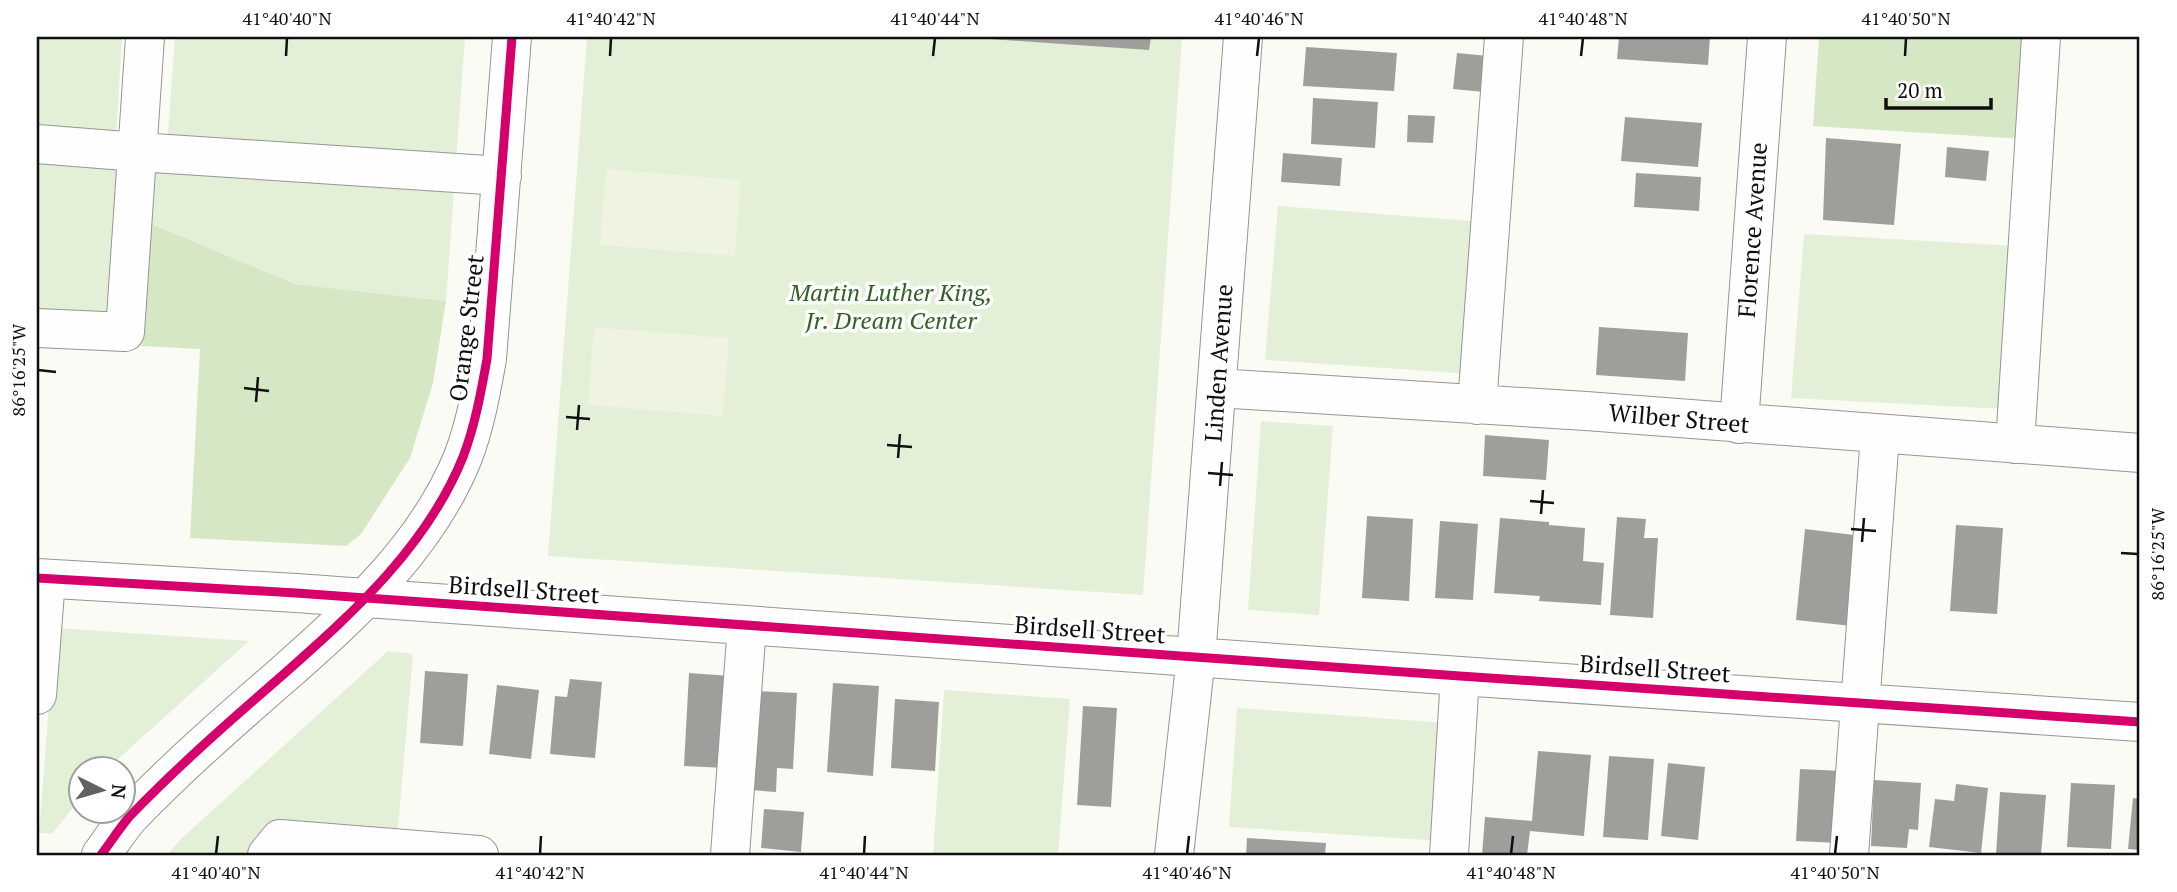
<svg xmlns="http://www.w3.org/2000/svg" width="2177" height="892" font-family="'PT Serif',serif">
  <rect width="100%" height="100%" fill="#fbfbf6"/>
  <path fill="#e4efd7" d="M37 37H122L115 157 166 160 175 37H465L446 301 295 284 151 223 142 346 37 339Z
    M587 37H1182L1143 595 548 556Z
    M1278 206 1483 222 1473 374 1265 360Z
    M1804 234 2016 246 2004 409 1791 398Z
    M1261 421 1333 426 1319 615 1248 610Z
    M55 628 249 641 107 769 80 770V799L52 834 39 833Z
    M388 651 413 654 397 840 251 855H167L181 839Z
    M944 690 1070 699 1058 855H933Z
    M1237 708 1448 723 1441 841 1229 827Z"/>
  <path fill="#d6e7c6" d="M1819 37H2030L2024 139 1813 126Z
    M150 223 295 284 446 301 433 383 410 458 361 534 346 546 190 538 200 349 142 346Z"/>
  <path fill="#eef4e1" d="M606 169 741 180 735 256 600 245Z
    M594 327 729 338 723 416 588 405Z"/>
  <path fill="#9f9e9b" d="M991 37H1151L1149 50 991 39Z
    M1619 37H1710L1708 65 1617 59Z
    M1306 47 1397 53 1394 91 1303 86Z
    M1457 53 1488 56 1484 92 1453 89Z
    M1313 98 1378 102 1375 148 1311 144Z
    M1408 115 1435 116 1433 143 1407 142Z
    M1625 117 1702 123 1698 167 1621 161Z
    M1826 138 1901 144 1894 225 1823 220Z
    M1947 147 1989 151 1986 181 1945 177Z
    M1283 153 1342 158 1340 186 1281 182Z
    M1636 173 1701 177 1699 211 1634 207Z
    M1599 327 1688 333 1685 381 1596 375Z
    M1485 435 1549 440 1546 480 1483 476Z
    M1367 516 1413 519 1409 601 1362 598Z
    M1617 517 1646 519 1644 538H1658L1653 618 1610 615Z
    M1500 518 1549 522V525L1585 528 1583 561 1604 563 1601 605 1539 601 1540 596 1494 593Z
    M1440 521 1478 524 1473 600 1435 598Z
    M1956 525 2003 528 1997 614 1950 611Z
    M1805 529 1862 536 1852 626 1796 620Z
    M425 671 468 674 463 746 420 743Z
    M689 673 731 676 726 768 684 766Z
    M570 679 602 682 595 758 550 754 555 696 567 697Z
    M833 683 879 686 873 776 827 772Z
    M497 685 539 690 531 759 489 754Z
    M754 691 797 693 793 769 777 768 776 792 749 790Z
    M895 699 939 702 935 771 891 768Z
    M1083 706 1117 708 1111 807 1077 805Z
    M1538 751 1591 755 1584 836 1530 831 1527 855H1482L1485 817 1532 821Z
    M1609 756 1654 759 1648 840 1603 837Z
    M1668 763 1705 767 1698 840 1661 836Z
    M1800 769 1843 771 1839 843 1796 841Z
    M1874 780 1921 783 1918 830 1909 829 1907 848 1871 846Z
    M2071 783 2115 785 2111 849 2067 847Z
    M1956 784 1988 788 1981 853 1929 847 1935 799 1954 801Z
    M2000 792 2046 795 2041 855H1996Z
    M2133 798 2140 799V850L2128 849Z
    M764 809 804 812 801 852 761 848Z
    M1247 838 1326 843 1325 855H1246Z"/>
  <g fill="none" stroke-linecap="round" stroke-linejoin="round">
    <g stroke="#959593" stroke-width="40">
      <path id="minor" d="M37 144 138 152 502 176
        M37 328 125 332 145 37
        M1217 388 1586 411 2140 453
        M1477 405 1504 37
        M1739 424 1767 37
        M2015 444 2041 37
        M37 578 296 593 1460 676 2140 722
        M37 695 46 579
        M101 855C110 843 119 829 129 817 178 766 232 719 285 673 355 611 427 546 463 457 475 426 481 392 487 359L512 37
        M267 855 280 839 479 855
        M730 855 747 625
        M1174 855 1196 657 1243 37
        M1449 855 1460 676
        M1849 855 1880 435"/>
    </g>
    <use href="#minor" stroke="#fefefe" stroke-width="38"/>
    <g stroke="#fff" stroke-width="13">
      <path id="cycleway" d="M37 578 296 593 1460 676 2140 722
        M101 855C110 843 119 829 129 817 178 766 232 719 285 673 355 611 427 546 463 457 475 426 481 392 487 359L512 37"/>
    </g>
    <use href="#cycleway" stroke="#d6006c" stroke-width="9"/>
  </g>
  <path fill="none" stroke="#0f0f0f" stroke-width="2.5" d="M286 56 287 38M610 56 611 38M933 56 935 38M1257 56 1259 38M1581 56 1583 38M1905 56 1906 38M38 370 56 372M244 388 269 391M256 402 258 377M566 417 590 419M577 430 579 405M887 445 912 447M898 458 900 434M1208 473 1233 475M1220 486 1222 462M1530 501 1554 503M1541 514 1543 490M1851 529 1876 531M1862 542 1864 518M2121 553 2138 554M216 854 218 836M540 854 541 836M864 854 865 836M1187 854 1189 836M1511 854 1513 836M1835 854 1837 836"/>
  <g text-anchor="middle" stroke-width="7" stroke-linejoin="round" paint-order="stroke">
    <g font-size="24" fill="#0f0f0f" stroke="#fff">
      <text transform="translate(1753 230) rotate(-86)" y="8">Florence Avenue</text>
      <text transform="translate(467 328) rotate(-83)" y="8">Orange Street</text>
      <text transform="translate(1219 363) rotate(-86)" y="8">Linden Avenue</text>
      <text transform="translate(1679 419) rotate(5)" y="8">Wilber Street</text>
      <text transform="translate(524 590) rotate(4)" y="8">Birdsell Street</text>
      <text transform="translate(1090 630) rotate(4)" y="8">Birdsell Street</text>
      <text transform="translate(1655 669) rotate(4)" y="8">Birdsell Street</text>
    </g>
    <g font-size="24" font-style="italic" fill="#306324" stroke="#fff">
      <text x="891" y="301">Martin Luther King,<tspan x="891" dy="28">Jr. Dream Center</tspan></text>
    </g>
  </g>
  <rect width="2177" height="892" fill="none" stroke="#ffffff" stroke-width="77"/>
  <g transform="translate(102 790) rotate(95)"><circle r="33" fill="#ffffff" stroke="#9f9f9f" stroke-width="2"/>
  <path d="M0-5L12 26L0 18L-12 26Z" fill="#626260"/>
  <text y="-10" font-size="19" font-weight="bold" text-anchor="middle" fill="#0f0f0f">N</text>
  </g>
  <path d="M1886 98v10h105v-10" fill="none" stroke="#0f0f0f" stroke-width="3.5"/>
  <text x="1897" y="98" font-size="21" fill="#0f0f0f" stroke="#ffffff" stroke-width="5" paint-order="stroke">20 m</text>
  <rect x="38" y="38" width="2100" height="816" fill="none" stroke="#0f0f0f" stroke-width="2.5"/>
  <g font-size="18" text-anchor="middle" fill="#0f0f0f">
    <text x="287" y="25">41°40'40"N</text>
    <text x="611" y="25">41°40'42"N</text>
    <text x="935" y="25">41°40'44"N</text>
    <text x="1259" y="25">41°40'46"N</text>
    <text x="1583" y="25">41°40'48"N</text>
    <text x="1906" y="25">41°40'50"N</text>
    <text transform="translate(19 370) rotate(-90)" y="6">86°16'25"W</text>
    <text transform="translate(2158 554) rotate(-90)" y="6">86°16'25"W</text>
    <text x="216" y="879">41°40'40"N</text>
    <text x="540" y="879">41°40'42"N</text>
    <text x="864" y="879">41°40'44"N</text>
    <text x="1187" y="879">41°40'46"N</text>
    <text x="1511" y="879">41°40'48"N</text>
    <text x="1835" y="879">41°40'50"N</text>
  </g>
</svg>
